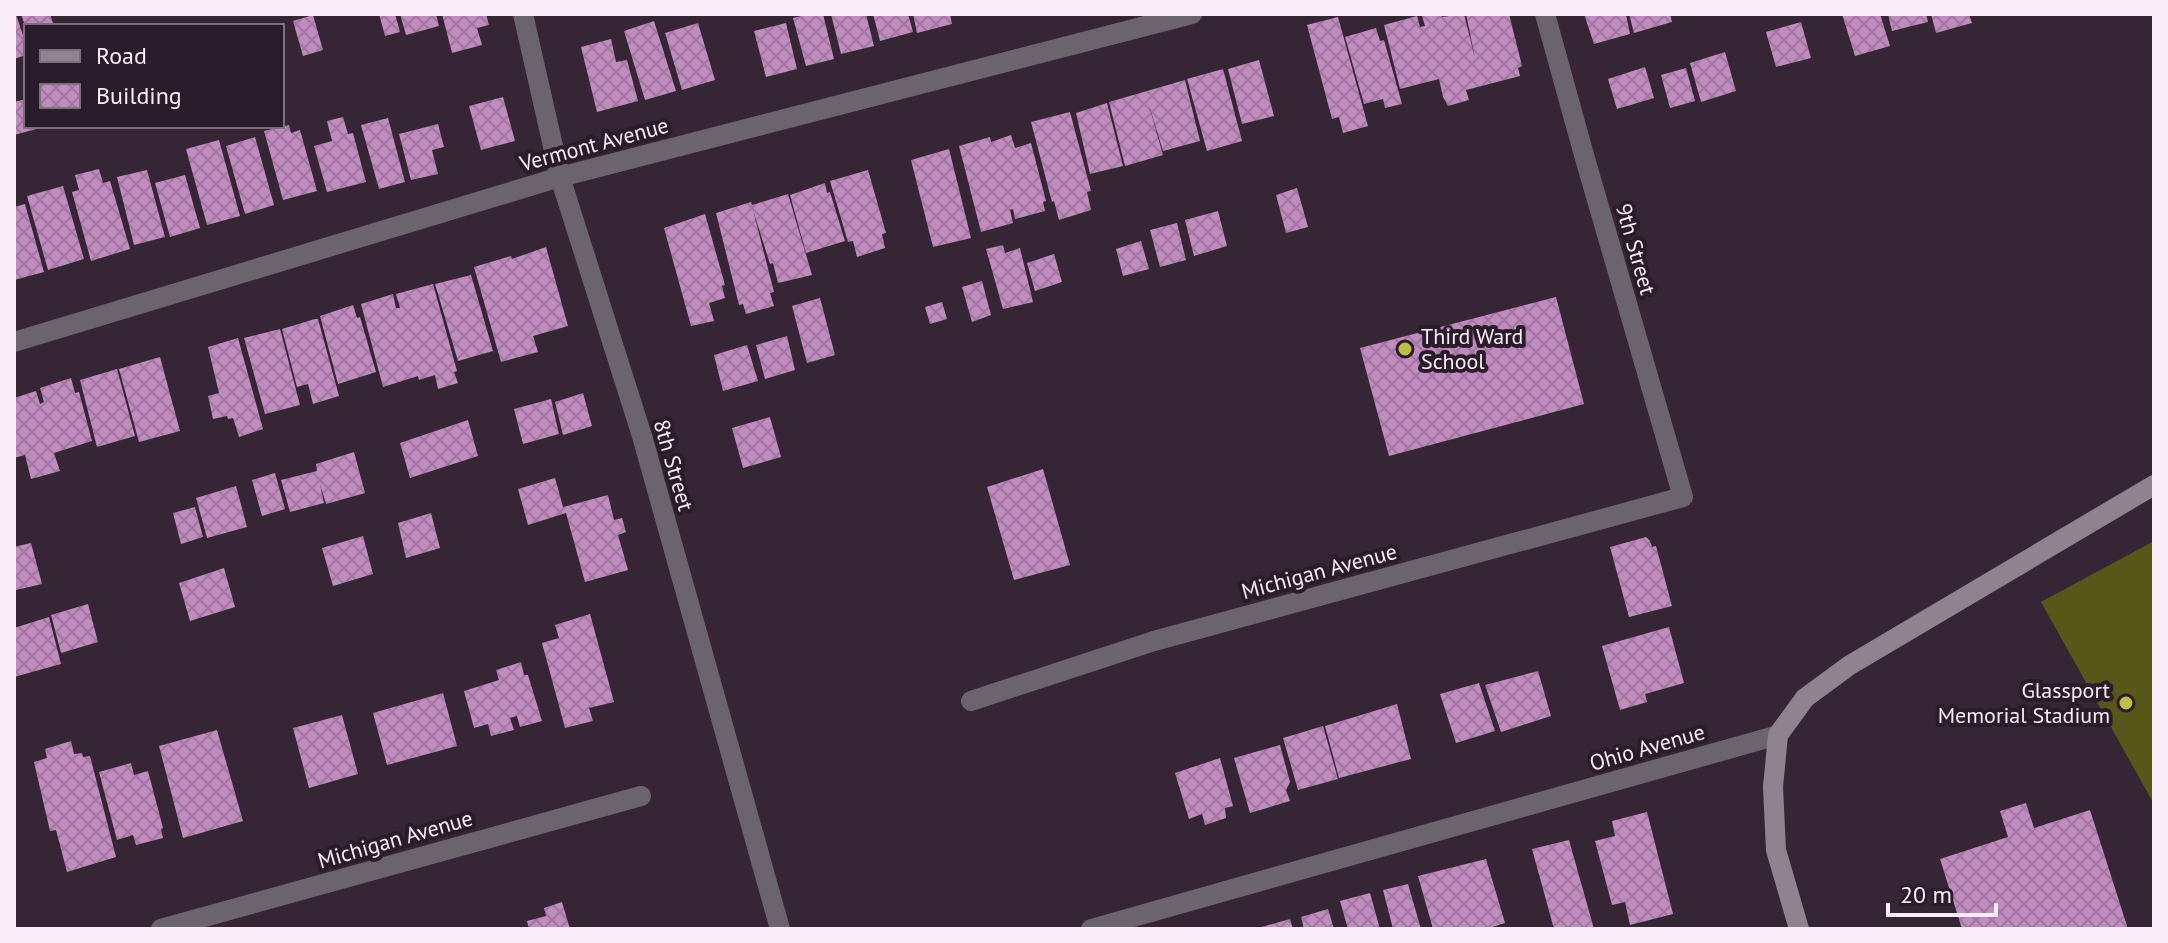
<svg xmlns="http://www.w3.org/2000/svg" width="2168" height="943" font-family="'PT Sans',sans-serif">
  <defs>
    <pattern id="building-cross-hatch" width="8" height="8" patternUnits="userSpaceOnUse" patternTransform="scale(2)"><rect width="8" height="8" fill="#c18bc0"/><path d="M0 0l8 8M0 8l8-8" fill="none" stroke="#9e779d"/></pattern>
  </defs>
  <rect width="100%" height="100%" fill="#362635"/>
  <path fill="#575718" d="M2154 541V804L2041 602Z"/>
  <path fill="url(#building-cross-hatch)" d="M14 14H16L26 45V55L14 59Z
    M21 14H50L54 26H25Z
    M379 14H395L400 32 385 36Z
    M400 14H436L439 26 406 35Z
    M442 14H486L489 25 477 28 482 45 452 53Z
    M809 14H823L834 59 806 66 793 18Z
    M831 14H866L874 46 841 54Z
    M873 14H908L913 32 880 41Z
    M913 14H950L952 24 917 33Z
    M1429 14H1442V17L1464 14 1475 58 1466 14H1509L1522 66 1518 68 1520 76 1466 90 1469 100 1448 106 1443 97 1439 79 1400 89 1384 25 1417 16 1420 27 1425 26 1422 16Z
    M1584 14H1626L1630 34 1594 44Z
    M1629 14H1670L1672 22 1634 33Z
    M1842 14H1880L1890 46 1855 56Z
    M1888 14H1926L1928 22 1892 31Z
    M1931 14H1969L1972 23 1936 33Z
    M313 15 323 50 303 56 293 21Z
    M1338 17 1368 126 1343 133 1339 117 1332 119 1307 25Z
    M654 21 676 91 645 100 624 31Z
    M1801 22 1811 58 1776 67 1766 32Z
    M698 23 715 80 682 90 665 33Z
    M786 23 797 69 766 77 754 31Z
    M1376 28 1380 41 1384 40 1402 104 1385 108 1383 99 1364 104 1345 37Z
    M611 39 616 62 627 60 638 101 597 112 581 47Z
    M1725 52 1736 91 1701 102 1690 63Z
    M1259 60 1274 116 1242 124 1228 69Z
    M1645 67 1654 98 1617 109 1608 79Z
    M1686 68 1695 101 1670 108 1661 75Z
    M1223 69 1242 141 1207 151 1187 79Z
    M1185 80 1200 141 1163 151 1148 102 1163 155 1125 166 1109 102Z
    M503 97 515 141 481 150 469 106Z
    M26 99V126L44 127 14 135V102Z
    M1107 103 1123 166 1090 174 1076 113Z
    M1070 112 1091 191 1087 192 1091 210 1059 220 1054 201 1052 202 1031 122Z
    M343 117 348 134 353 133 366 182 327 192 314 146 332 141 327 121Z
    M388 118 405 182 379 189 361 125Z
    M438 124 444 147 432 150 438 174 411 180 399 134Z
    M289 125 291 133 300 130 317 191 283 200 264 131Z
    M1011 135 1015 148 1031 143 1046 201 1043 202 1045 211 1015 219 1013 209 1010 210 1013 223 981 232 959 146 990 137 991 142Z
    M255 137 274 205 245 214 226 146Z
    M219 140 240 216 207 225 186 149Z
    M949 149 971 238 933 247 911 160Z
    M99 169 103 183 110 181 130 249 91 261 72 192 79 190 75 175Z
    M147 170 165 237 134 245 117 177Z
    M868 170 886 233 882 234 885 248 857 257 853 241 848 242 830 181Z
    M185 175 200 228 170 237 155 183Z
    M825 183 827 193 830 192 845 241 806 253 790 195Z
    M63 186 84 259 48 270 27 196Z
    M1297 188 1308 227 1286 233 1276 195Z
    M788 194 812 275 778 283 773 263 770 264 753 210 774 292 770 293 774 306 746 314 743 304 739 305 716 213 751 202 752 205Z
    M25 204 44 272 14 280V207Z
    M1218 211 1227 246 1194 256 1185 220Z
    M705 214 725 285 722 286 725 298 709 303 714 321 691 326 664 228Z
    M1177 223 1186 260 1160 267 1150 230Z
    M1141 241 1149 269 1123 276 1116 249Z
    M1003 245 1005 253 1020 248 1033 302 1003 309 986 249Z
    M546 247 568 326 533 336 538 352 501 362 474 267 511 256 512 259Z
    M1054 254 1062 282 1035 291 1027 263Z
    M471 275 493 351 458 361 435 284Z
    M982 281 991 315 972 322 962 287Z
    M433 284 457 371 454 372 458 383 438 389 435 375 419 380 418 376 383 387 361 304 393 294 396 308H400L396 294Z
    M1556 297 1584 404 1389 456 1360 348Z
    M820 298 835 355 807 363 792 306Z
    M942 302 947 319 930 324 925 307Z
    M353 305 357 318 360 317 376 372 338 384 320 316Z
    M315 319H318L339 396 313 404 308 384 297 387 282 329Z
    M280 329 300 405 265 414 244 338Z
    M787 336 795 370 765 379 756 345Z
    M238 338 263 429 239 437 233 418 228 419 227 416 213 419 208 396 219 393 208 347Z
    M747 345 758 381 723 391 714 355Z
    M160 357 180 431 139 442 119 369Z
    M117 369 135 436 97 447 80 380Z
    M71 378 75 393 79 392 92 441 54 453 60 471 31 479 25 455 14 458V398L36 391 40 404 44 402 40 388Z
    M583 393 592 426 563 435 555 402Z
    M551 399 559 434 523 444 514 409Z
    M770 417 781 457 743 468 732 428Z
    M468 420 478 456 410 478 400 443Z
    M354 452 365 493 326 504 320 484 324 503 290 512 281 480 317 471 316 464Z
    M1043 469 1070 565 1014 580 987 487Z
    M275 473 285 509 262 516 252 480Z
    M555 478 563 507 608 495 614 520 622 518 626 532 618 535 628 570 585 582 566 513 528 525 518 489Z
    M236 486 247 527 207 538 196 498Z
    M195 507 203 537 181 544 173 513Z
    M431 513 440 548 406 558 398 523Z
    M363 536 373 574 333 586 322 548Z
    M1646 537 1650 541 1652 547 1656 546 1672 606 1629 617 1610 547Z
    M31 543 42 584 16 590 14 583V547Z
    M224 568 235 607 190 621 179 583Z
    M88 604 98 642 61 653 51 615Z
    M590 614 614 702 589 708 593 721 565 728 542 643 559 638 555 625Z
    M49 617 61 664 14 677V628Z
    M1669 627 1684 683 1645 694 1647 702 1620 710 1602 646Z
    M521 662 524 675H528L542 721 520 727 517 716 510 718 514 730 491 736 488 724 474 728 464 691 499 680 496 670Z
    M1538 671 1551 716 1501 732 1485 685Z
    M1479 683 1495 731 1456 743 1440 694Z
    M443 693 457 746 387 765 373 713Z
    M1397 704 1411 759 1339 778 1325 726Z
    M342 715 358 774 309 788 293 728Z
    M1323 726 1338 779 1298 790 1283 738Z
    M217 730 243 821 183 838 159 746Z
    M71 741 74 754 82 753 83 757 90 756 116 857 67 872 56 830 50 831 34 762 47 758 45 749Z
    M1280 745 1290 782 1286 790 1290 801 1250 813 1234 758Z
    M1220 758 1233 806 1225 808 1226 818 1205 825 1202 814 1189 819 1175 773Z
    M131 763 134 775 148 771 163 828 161 829 163 838 136 845 133 835 117 840 99 772Z
    M2026 803 2034 828 2090 810 2128 929H1962L1940 859 2008 837 2000 811Z
    M1647 812 1673 914 1630 925 1625 902 1612 905 1595 841 1615 836 1612 821Z
    M1569 840 1594 929H1554L1532 849Z
    M1486 859 1505 923 1486 929H1433L1418 876Z
    M1408 884 1421 929H1393L1383 890Z
    M1370 893 1380 929H1348L1340 901Z
    M562 902 570 929H529L527 921 546 916 544 908Z
    M1328 909 1334 929H1304L1301 917Z
    M1290 919 1293 929H1258V928Z"/>
  <g fill="none" stroke-linecap="round" stroke-linejoin="round">
    <path stroke="#6c646c" stroke-width="20" d="M523 14 560 177 642 436 780 929
      M14 342 560 177 1192 14
      M971 701 1154 641 1683 497 1584 155 1545 14
      M161 929 641 796
      M1091 929 1778 735"/>
    <path stroke="#908390" stroke-width="20" d="M1799 929 1776 850 1773 787 1778 735 1805 698 1850 665 2154 485"/>
  </g>
  <g fill="#bebf42" stroke="#2b1c2b" stroke-width="3">
    <circle cx="1405" cy="349" r="8"/>
    <circle cx="2126" cy="703" r="8"/>
  </g>
  <g text-anchor="middle" stroke-width="8" stroke-linejoin="round" paint-order="stroke">
    <g font-size="22" fill="#f9eef8" stroke="#2b1c2b">
      <text transform="translate(594 144) rotate(-15)" y="8">Vermont Avenue</text>
      <text transform="translate(1636 249) rotate(74)" y="8">9th Street</text>
      <text transform="translate(674 465) rotate(74)" y="8">8th Street</text>
      <text transform="translate(1319 571) rotate(-15)" y="8">Michigan Avenue</text>
      <text transform="translate(1647 747) rotate(-16)" y="8">Ohio Avenue</text>
      <text transform="translate(395 839) rotate(-16)" y="8">Michigan Avenue</text>
    </g>
    <g font-size="22" fill="#f9eef8" stroke="#2b1c2b" text-anchor="start">
      <text x="1421" y="344">Third Ward<tspan x="1421" dy="25">School</tspan></text>
      <text x="2110" y="698" text-anchor="end">Glassport<tspan x="2110" dy="25">Memorial Stadium</tspan></text>
    </g>
  </g>
  <rect width="2168" height="943" fill="none" stroke="#f9eef8" stroke-width="32"/>
  <rect x="24" y="24" width="260" height="104" fill="#2b1c2b" stroke="#7d707d" stroke-width="2"/>
  <rect x="40" y="50" width="40" height="12" fill="#908390" stroke="#7d707d" stroke-width="2"/>
  <text x="96" y="64" font-size="24" fill="#f9eef8">Road</text>
  <rect x="40" y="84" width="40" height="24" fill="url(#building-cross-hatch)" stroke="#7d707d" stroke-width="2"/>
  <text x="96" y="104" font-size="24" fill="#f9eef8">Building</text>
  <path d="M1888 903v12h108v-12" fill="none" stroke="#f9eef8" stroke-width="4"/>
  <text x="1900" y="903" font-size="24" fill="#f9eef8" stroke="#2b1c2b" stroke-width="6" paint-order="stroke">20 m</text>
</svg>
